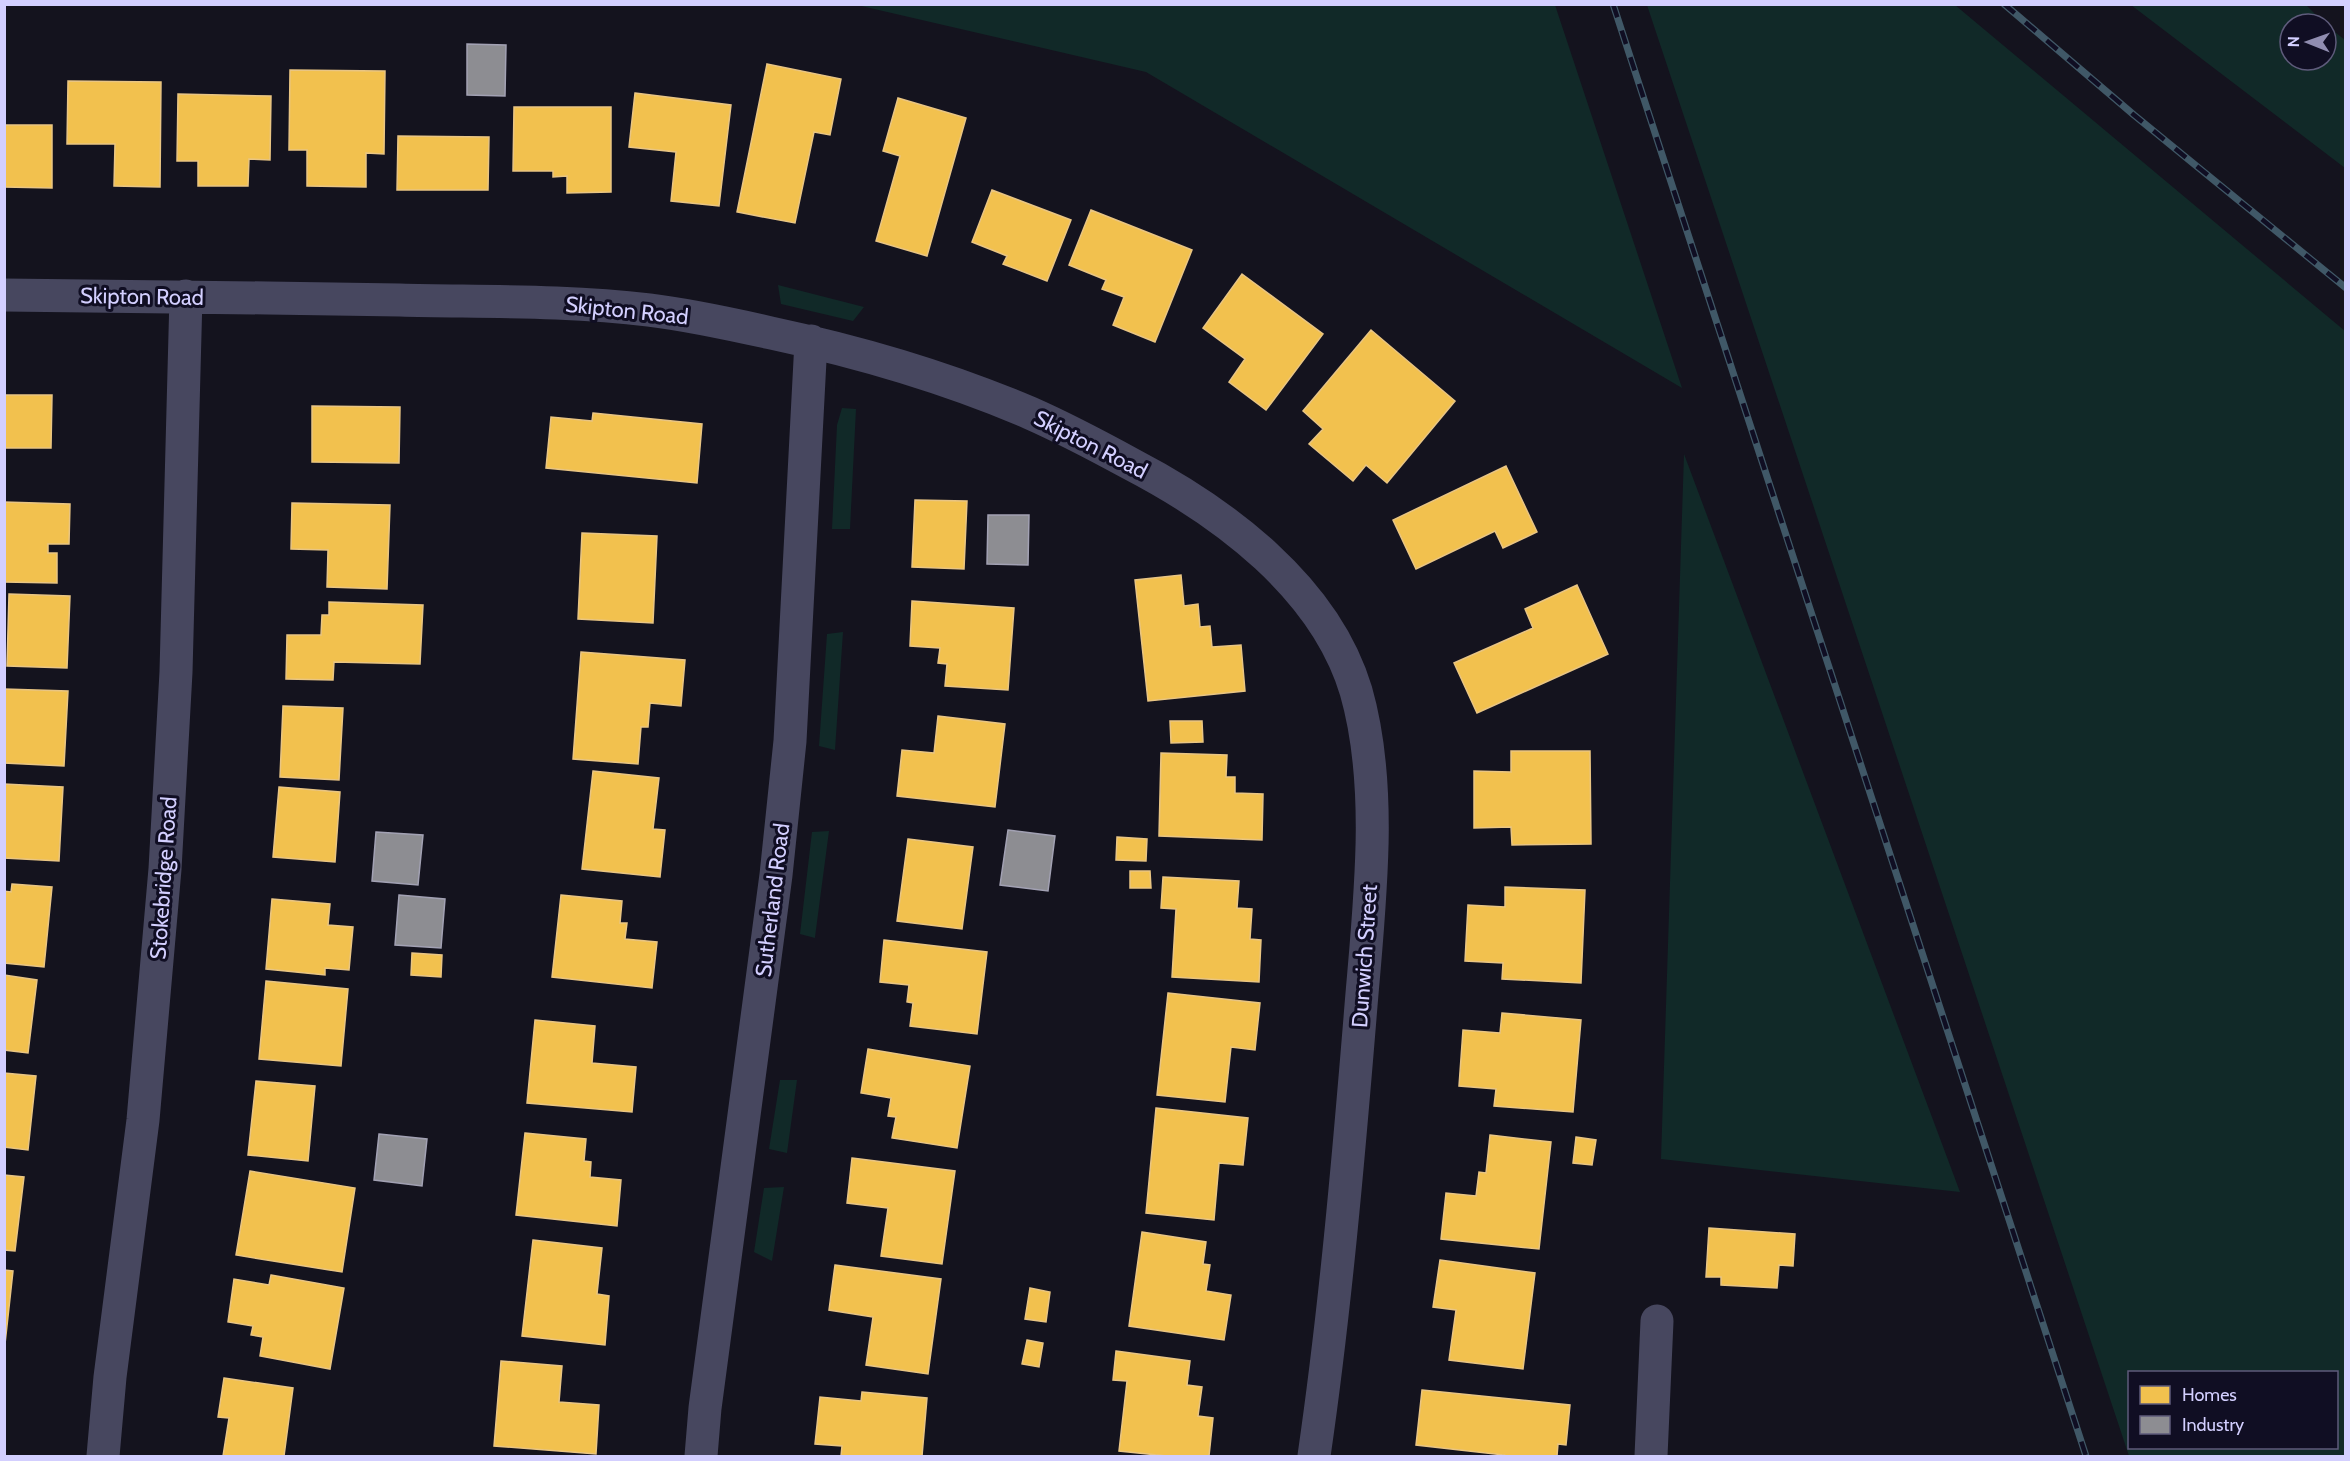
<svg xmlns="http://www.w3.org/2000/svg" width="2350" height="1461" font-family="Cabin,sans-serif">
  <rect width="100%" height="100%" fill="#14131e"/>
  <path fill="#112928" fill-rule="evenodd" d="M857 5H1555L1682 388 1146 72Z
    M1647 5H1955L2345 331V1456H2129ZM2336 1372V1448H2130V1372Z
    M2131 5H2306L2325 24H2290V60H2326V25L2345 40V168Z
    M778 285 864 307 853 321 781 304Z
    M842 408 856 409 850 529H832L837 425Z
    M1684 454 1960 1192 1661 1159Z
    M843 632 835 750 819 746 827 634Z
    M829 831 815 937V938L800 934 812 832Z
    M780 1080H797L787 1153 769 1149Z
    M784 1187 772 1261 754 1252 764 1188Z"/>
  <path fill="#f2c14e" stroke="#e9c583" stroke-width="1.5" d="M767 64 841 79 830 135 814 132 795 223 737 212Z
    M290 70 385 71 384 154 366 153V187L307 186V150H289Z
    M68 81 161 82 160 187 114 186 115 144H67Z
    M635 93 731 105 719 206 671 201 676 152 629 147Z
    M178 94 271 96 270 160 249 159 248 186H198V161H177Z
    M898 98 966 118 927 256 876 241 900 156 883 151Z
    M514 107H611V192L567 193V176L553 177V171H513Z
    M4 125H52V188L4 187Z
    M398 136 489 137 488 190H397Z
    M992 190 1071 220 1047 281 1003 264 1007 256 972 242Z
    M1091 210 1192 250 1155 342 1113 325 1124 297 1102 289 1106 280 1069 265Z
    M1242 274 1323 334 1266 410 1229 382 1245 359 1203 328Z
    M1371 330 1455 401 1387 483 1366 465 1353 481 1309 444 1323 429 1303 411Z
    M4 395H52L51 448H4Z
    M312 406 400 407 399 463 312 462Z
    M593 413 702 424 697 483 546 468 551 417 592 421Z
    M1506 466 1537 532 1503 548 1495 531 1416 569 1393 520Z
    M915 500 967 501 964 569 912 567Z
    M4 502 70 504 69 544H48V553H57V583L4 582Z
    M292 503 390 505 387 589 327 587 328 550 291 549Z
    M582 533 657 536 653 623 578 619Z
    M1181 575 1184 606 1198 604 1200 627 1210 626 1212 647 1241 645 1245 691 1148 701 1135 580Z
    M1577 585 1608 654 1477 713 1454 663 1533 628 1525 609Z
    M9 594 70 596 67 668 7 666Z
    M912 601 1014 608 1008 690 945 686 947 664 938 663 940 648 910 646Z
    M329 602 423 605 420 664 334 662 333 680 286 679 287 635H321L322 615H329Z
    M581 652 685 660 681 706 650 703 648 727H641L638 764 573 759Z
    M4 689 68 691 64 766 4 763Z
    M283 706 343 708 339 780 280 777Z
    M938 716 1005 724 995 807 897 796 902 750 934 753Z
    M1170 721H1202L1203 742 1171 743Z
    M1511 751H1590L1591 844 1512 845 1511 827 1474 828V771L1511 772Z
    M1161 753 1227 755 1226 777H1235V793L1263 794 1262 840 1159 836Z
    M593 771 659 778 653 829 665 830 660 877 582 869Z
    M4 784 63 787 59 861 4 858Z
    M279 787 340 792 335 862 273 857Z
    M1117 837 1147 839 1146 861 1116 860Z
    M908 839 973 847 962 929 897 921Z
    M1130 871H1150L1151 888H1130Z
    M1163 877 1239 881 1237 908 1252 909 1250 939 1261 940 1259 982 1172 977 1176 909 1161 908Z
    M12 884 52 887 44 967 4 963V891L11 892Z
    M1505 887 1585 890 1581 983 1502 979 1503 963 1465 961 1468 905 1505 907Z
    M561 895 622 901 620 923H627L625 939 657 942 652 988 552 977Z
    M272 899 330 904 328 925 353 927 349 970 325 968V975L266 969Z
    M884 940 987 952 977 1034 910 1026 913 1003 907 1002 909 985 880 982Z
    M412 953 442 955 441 977 411 975Z
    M4 975 37 980 28 1053 4 1050Z
    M266 981 348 989 341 1066 259 1059Z
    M1168 993 1260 1003 1255 1050 1231 1047 1225 1102 1157 1095Z
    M1502 1013 1581 1020 1573 1112 1494 1106 1496 1089 1459 1086 1463 1030 1500 1033Z
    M535 1020 595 1026 592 1063 636 1067 632 1112 527 1103Z
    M868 1049 970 1066 957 1148 892 1138 896 1117 888 1116 891 1098 861 1093Z
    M4 1073 36 1076 28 1150 4 1147Z
    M256 1081 315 1086 308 1161 248 1155Z
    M1156 1108 1248 1118 1243 1165 1219 1163 1214 1220 1146 1213Z
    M525 1133 586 1139 584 1161 591 1162 590 1177 621 1180 617 1226 516 1215Z
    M1490 1135 1551 1142 1539 1249 1441 1239 1446 1193 1476 1196 1479 1172 1486 1173Z
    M1576 1137 1596 1140 1592 1165 1573 1163Z
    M852 1158 955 1171 942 1264 881 1256 888 1208 847 1203Z
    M250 1171 355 1188 342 1272 236 1255Z
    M4 1175 24 1177 15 1251 4 1250Z
    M1709 1228 1795 1234 1793 1266 1779 1265 1777 1288 1721 1285V1277H1706Z
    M1142 1232 1206 1242 1203 1264 1210 1265 1206 1291 1231 1295 1224 1340 1129 1326Z
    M533 1240 602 1248 597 1294 609 1296 605 1345 522 1336Z
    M1440 1260 1535 1273 1523 1369 1449 1360 1456 1310 1433 1307Z
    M835 1265 941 1279 928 1374 866 1365 873 1317 829 1310Z
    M4 1270 13 1271 5 1344H4Z
    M271 1275 344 1288 330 1369 260 1356 263 1337 251 1335 253 1326 228 1322 234 1279 269 1285Z
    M1030 1288 1050 1292 1046 1322 1025 1319Z
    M1027 1340 1043 1343 1039 1367 1022 1364Z
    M1116 1351 1190 1361 1187 1385 1202 1387 1198 1416 1213 1418 1209 1456H1167L1119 1451 1127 1381 1113 1380Z
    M501 1361 562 1366 559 1402 599 1405 596 1454 494 1446Z
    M224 1378 293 1388 284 1456H223L229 1418 218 1417Z
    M1422 1390 1570 1405 1566 1445 1558 1444 1557 1456H1503L1504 1455 1416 1445Z
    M862 1392 927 1398 922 1456H841L842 1446 815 1444 820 1397 861 1401Z"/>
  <path fill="#8d8d92" stroke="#a2a1b3" stroke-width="1.5" d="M467 44 506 45 505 96 467 95Z
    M988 515H1029L1028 565 987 564Z
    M1008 830 1055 836 1048 891 1000 885Z
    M376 832 423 835 418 885 372 881Z
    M399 895 445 899 441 948 395 945Z
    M379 1134 427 1139 422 1186 374 1180Z"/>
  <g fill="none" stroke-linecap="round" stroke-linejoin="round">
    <path stroke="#47475f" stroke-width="33" d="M4 295C137 296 268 298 400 300 483 302 567 300 649 310 690 315 731 324 771 333 860 352 946 377 1030 413 1064 428 1098 446 1131 464 1223 512 1325 587 1356 691 1385 792 1368 915 1360 1018 1348 1164 1335 1311 1314 1456
      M103 1456 110 1377 143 1120 165 869 176 672 186 296
      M701 1456 705 1408 776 875 790 741 811 341
      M1651 1456 1657 1321"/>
    <g stroke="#405867" stroke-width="7">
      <path id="rail" d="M1613 4 2086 1456
        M2004 4 2134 115 2346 288"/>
    </g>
    <use href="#rail" stroke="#100e23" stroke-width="4.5" stroke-dasharray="14" stroke-linecap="butt"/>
  </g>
  <g text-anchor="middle" stroke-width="6" stroke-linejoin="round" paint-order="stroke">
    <g font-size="22" fill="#d3cfff" stroke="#100e23">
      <text transform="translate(142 296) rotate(1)" y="8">Skipton Road</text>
      <text transform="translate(627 310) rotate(6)" y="8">Skipton Road</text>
      <text transform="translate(1091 444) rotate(27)" y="8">Skipton Road</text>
      <text transform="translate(163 878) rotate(-86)" y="8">Stokebridge Road</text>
      <text transform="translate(772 900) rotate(-83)" y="8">Sutherland Road</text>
      <text transform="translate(1364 956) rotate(-86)" y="8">Dunwich Street</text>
    </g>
  </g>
  <rect width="2350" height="1461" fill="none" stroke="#d3cfff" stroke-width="12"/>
  <rect x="2128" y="1371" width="210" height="78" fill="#100e23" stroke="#5e5b7b" stroke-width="1.5"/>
  <rect x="2140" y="1386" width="30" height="18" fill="#f2c14e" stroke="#5e5b7b" stroke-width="1.5"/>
  <text x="2182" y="1401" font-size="18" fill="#d3cfff">Homes</text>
  <rect x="2140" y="1416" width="30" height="18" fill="#8d8d92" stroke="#5e5b7b" stroke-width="1.5"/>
  <text x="2182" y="1431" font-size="18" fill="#d3cfff">Industry</text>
  <g transform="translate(2308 42) rotate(271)"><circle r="28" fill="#100e23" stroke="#5e5b7b" stroke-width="1.5"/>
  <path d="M0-4.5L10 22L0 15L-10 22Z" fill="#908db0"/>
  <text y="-9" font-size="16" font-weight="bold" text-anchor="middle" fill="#d3cfff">N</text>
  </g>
</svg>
